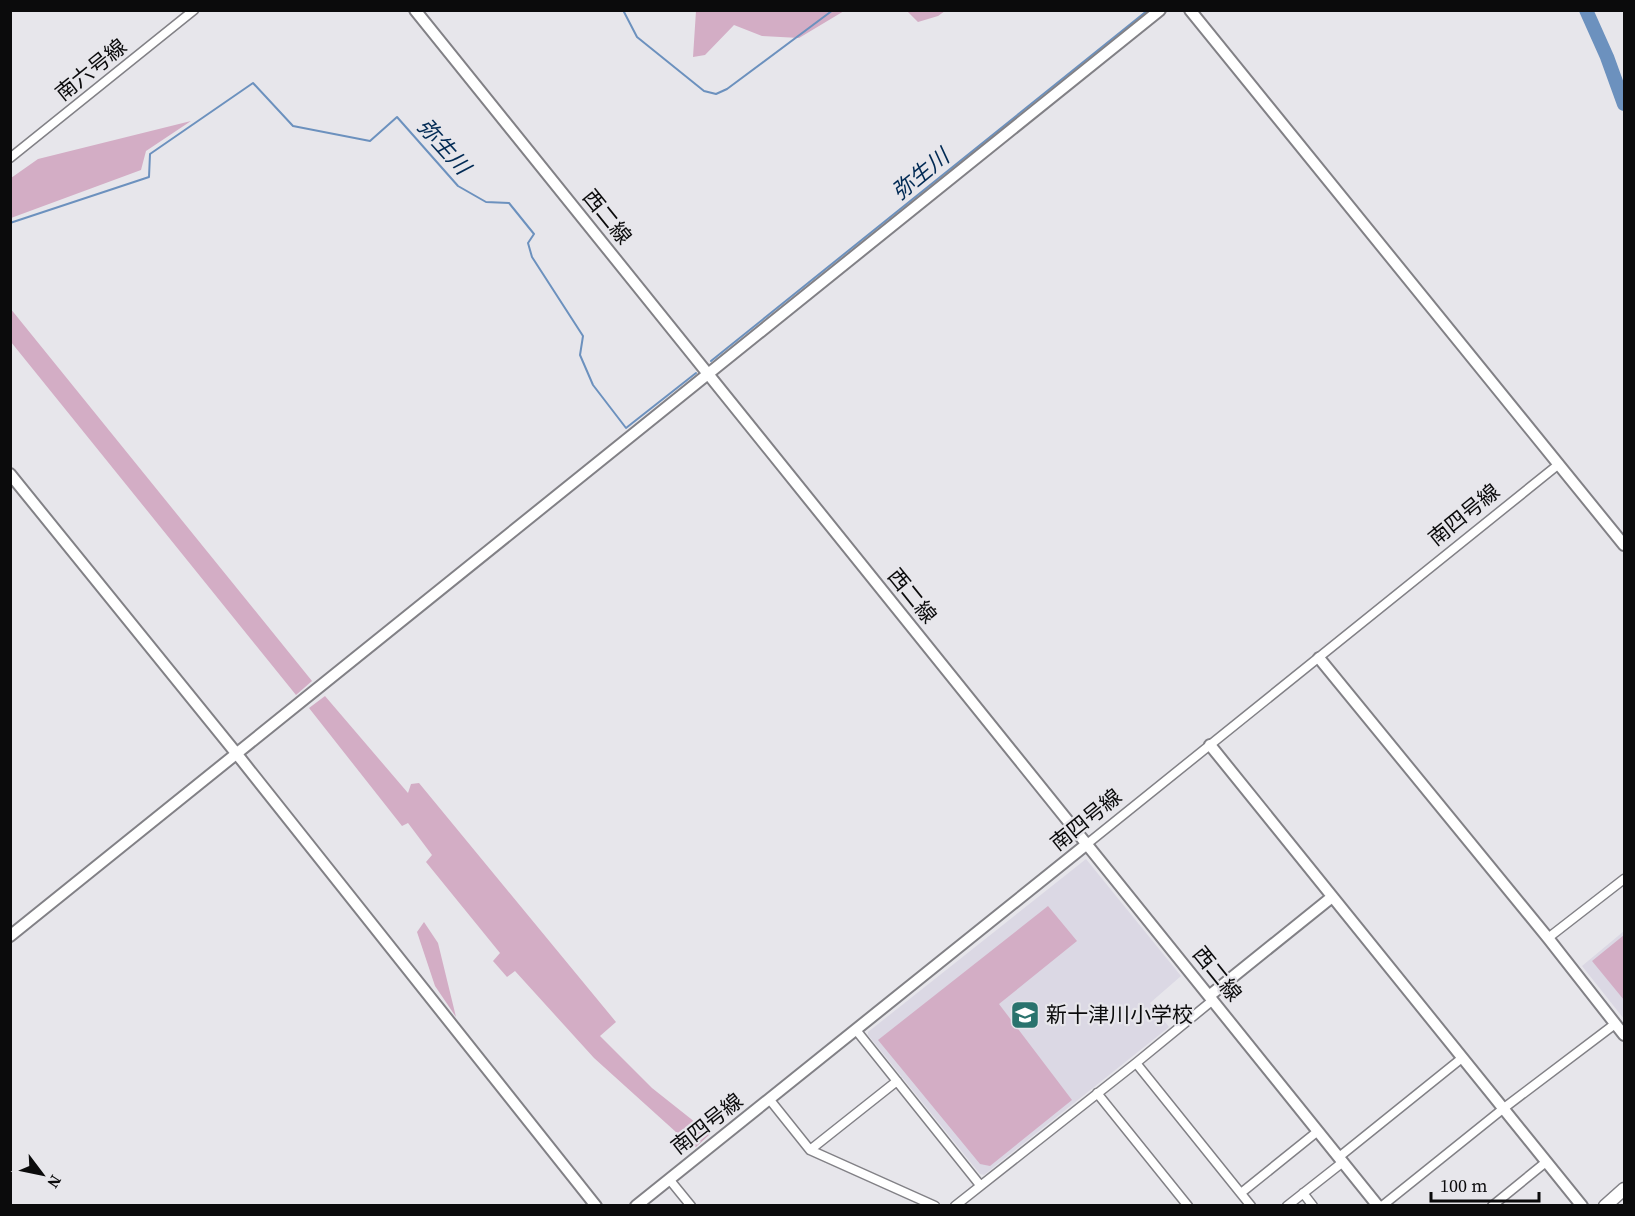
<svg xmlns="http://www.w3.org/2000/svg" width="1635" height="1216" font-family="'Source Serif 4','Noto Sans JP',serif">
  <rect width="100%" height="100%" fill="#e7e6eb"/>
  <path fill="#dbd8e4" d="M1086 859 1181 976 1150 1003 1169 1027 984 1175 980 1174 868 1035V1032Z
    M1624 931V1019L1582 966Z"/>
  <path fill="#d3adc5" d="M696 11V10L844 11 799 38 762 36 734 25 705 55 693 57Z
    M907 11H945L938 16 918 22Z
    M191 121 146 151 141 170 11 218V178L38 159Z
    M10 308 312 681 296 695 11 342Z
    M325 696 408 793 411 784 419 783 616 1022 600 1036 652 1088 710 1134 696 1147 687 1142 594 1058 515 971 507 977 493 961 500 953 426 862 432 855 408 823 402 826 309 708Z
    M1048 906 1077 941 999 1004 1072 1100 990 1166 980 1164 878 1040Z
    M424 922 438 943 456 1017 435 986 417 932Z
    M1624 935V1000L1592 961Z"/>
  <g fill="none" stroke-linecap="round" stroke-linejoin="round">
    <path stroke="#6c91be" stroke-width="2" d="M623 10 637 37 704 91 716 94 727 89 833 10
      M10 223 149 177 150 154 253 83 293 126 370 141 397 117 458 186 486 202 509 203 534 234 528 243 532 257 583 336 580 355 593 385 626 428 696 373
      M711 361 1148 10"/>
    <path stroke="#6c91be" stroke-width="14" d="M1586 10 1607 57 1624 104"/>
    <g stroke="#828186" stroke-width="11">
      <path id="minor" d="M10 158 194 10
        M1087 844 1559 464
        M1548 938 1624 879
        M856 1030 980 1185
        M1136 1063 1251 1206
        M1097 1093 1188 1206
        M770 1100 810 1150 935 1206
        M810 1150 897 1081
        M1339 1157 1462 1058
        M669 1179 691 1206
        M1241 1193 1318 1131
        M1303 1193 1313 1206
        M955 1206 1136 1063 1213 1000
        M1287 1206 1343 1162
        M1382 1206 1504 1108 1615 1024
        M1492 1206 1546 1162"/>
    </g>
    <g stroke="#828186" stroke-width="14">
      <path id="tertiary" d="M415 10 1378 1206
        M1190 10 1624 545
        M10 474 236 753 596 1206
        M1319 658 1548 938 1624 1035
        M1210 745 1582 1206
        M10 936 1160 10
        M1209 996 1332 897
        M636 1206 1087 844"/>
    </g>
    <g stroke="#828186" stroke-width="15">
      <path id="secondary" d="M1605 1206 1624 1189"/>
    </g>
    <use href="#minor" stroke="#fff" stroke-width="8"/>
    <use href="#tertiary" stroke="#fff" stroke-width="10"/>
    <use href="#secondary" stroke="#fff" stroke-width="12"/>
  </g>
  <defs>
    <g id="school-square" transform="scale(1.5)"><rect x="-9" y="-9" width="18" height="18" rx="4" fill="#2a736d" stroke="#e7e6eb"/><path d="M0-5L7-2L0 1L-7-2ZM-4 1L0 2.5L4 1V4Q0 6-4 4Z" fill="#fff"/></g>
  </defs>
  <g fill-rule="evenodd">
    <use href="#school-square" x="1025" y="1015"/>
  </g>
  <g text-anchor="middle" stroke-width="4.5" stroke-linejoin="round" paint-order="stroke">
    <g font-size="21" fill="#0b0b0c" stroke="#e7e6eb">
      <text transform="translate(91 70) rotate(-39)" y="7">南六号線</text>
      <text transform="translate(607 217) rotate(51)" y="7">西二線</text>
      <text transform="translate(1464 515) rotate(-39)" y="7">南四号線</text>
      <text transform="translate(912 596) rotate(51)" y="7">西二線</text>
      <text transform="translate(1086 820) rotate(-39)" y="7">南四号線</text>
      <text transform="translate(1217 974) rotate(51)" y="7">西二線</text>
      <text transform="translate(707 1124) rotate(-38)" y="7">南四号線</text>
    </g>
    <g font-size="21" fill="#0b0b0c" stroke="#e7e6eb" text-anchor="start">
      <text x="1046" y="1022">新十津川小学校</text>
    </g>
    <g font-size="22" font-style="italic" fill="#012a54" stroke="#e7e6eb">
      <text transform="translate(444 146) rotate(48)" y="8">弥生川</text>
      <text transform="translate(920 174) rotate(-39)" y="8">弥生川</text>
    </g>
  </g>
  <rect width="1635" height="1216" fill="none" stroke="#0b0b0c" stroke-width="24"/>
  <g transform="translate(42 1174) rotate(122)" stroke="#e7e6eb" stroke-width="4.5" paint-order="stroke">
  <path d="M0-4.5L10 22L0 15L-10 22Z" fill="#0b0b0c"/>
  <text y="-9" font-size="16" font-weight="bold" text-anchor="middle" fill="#0b0b0c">N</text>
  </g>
  <path d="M1431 1192v9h108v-9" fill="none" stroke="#0b0b0c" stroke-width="3"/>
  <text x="1440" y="1192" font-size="18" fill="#0b0b0c" stroke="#e7e6eb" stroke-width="4.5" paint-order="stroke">100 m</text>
</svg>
